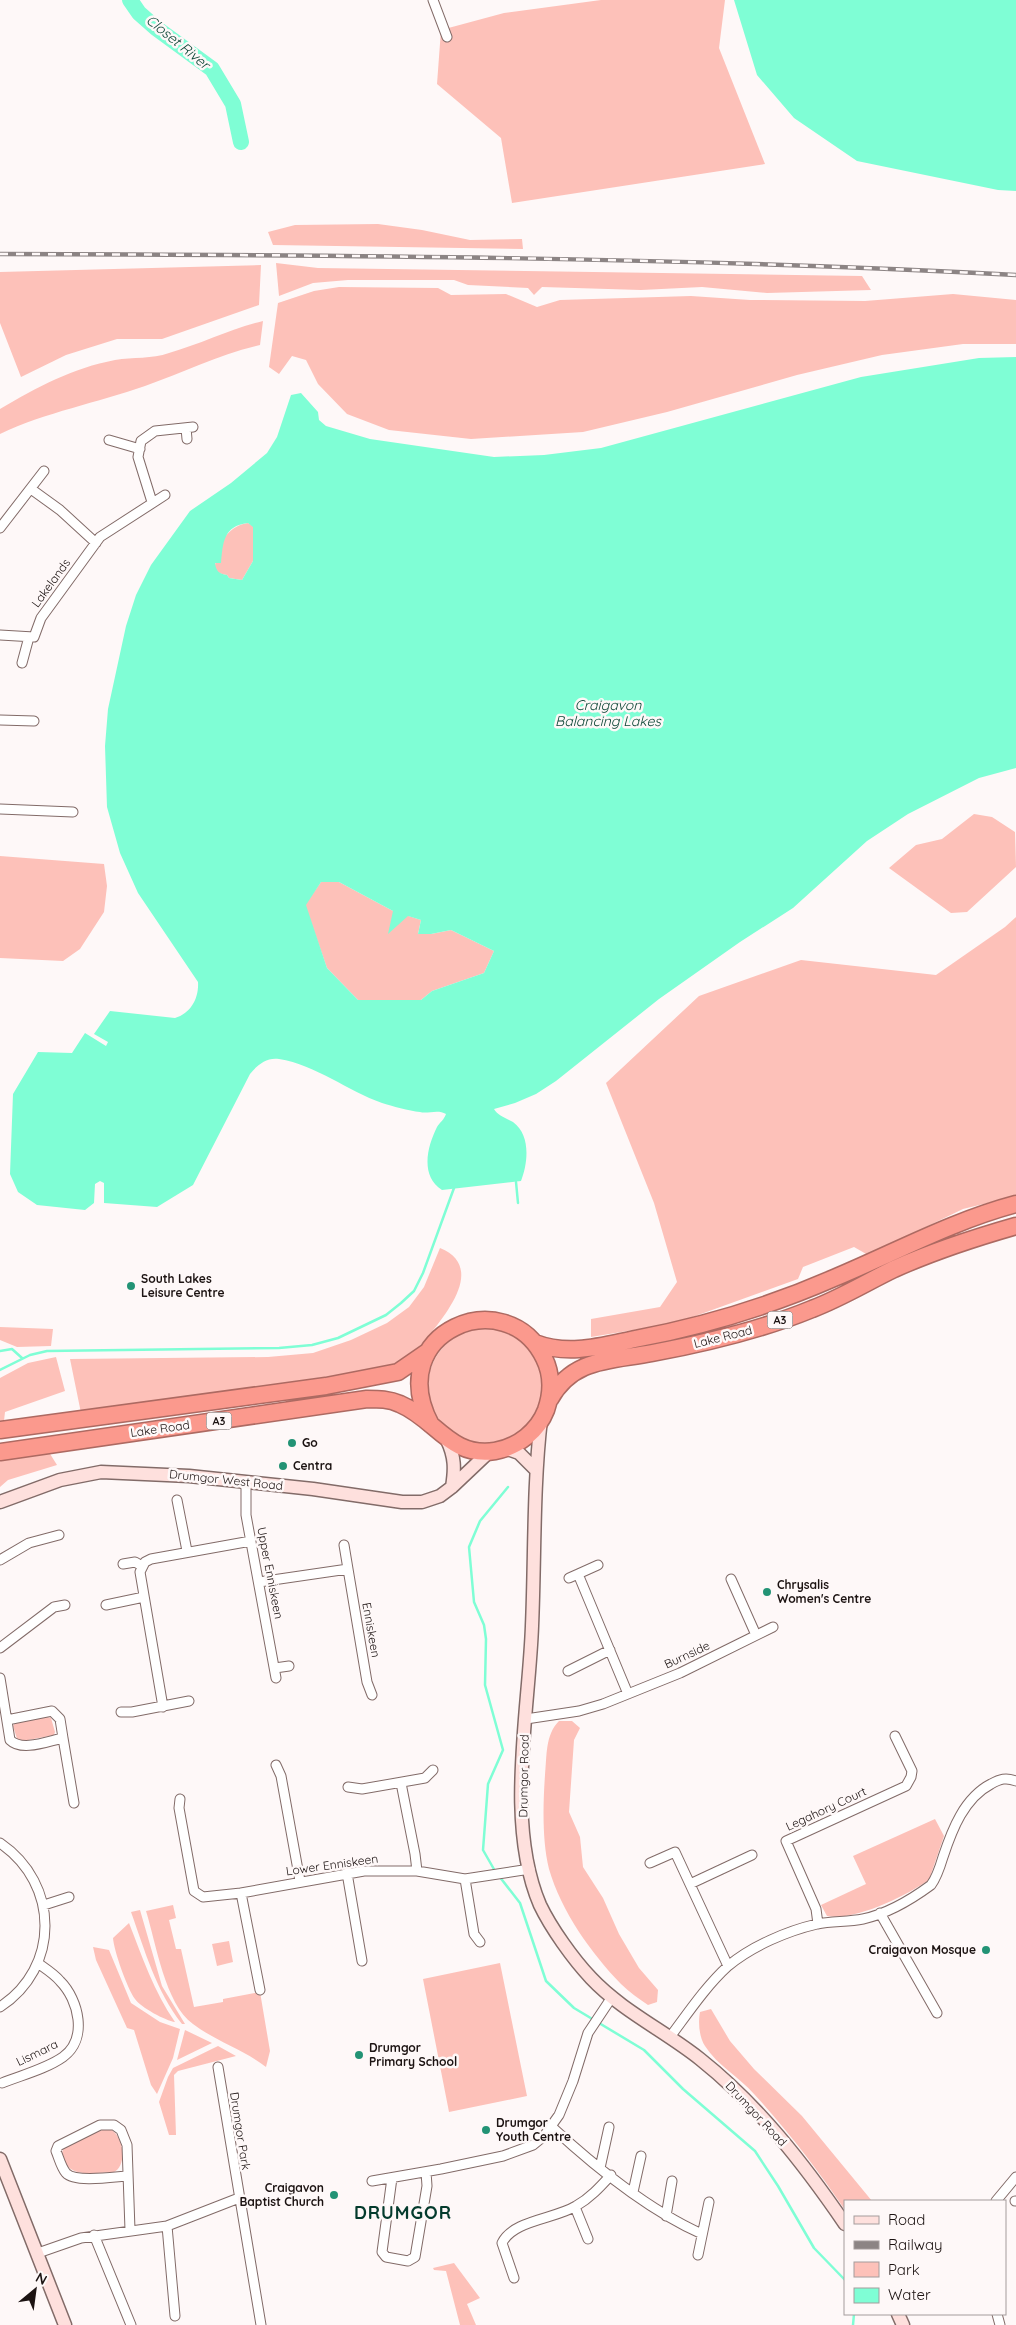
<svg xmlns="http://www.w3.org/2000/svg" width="1016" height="2325" font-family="Quicksand,sans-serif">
  <rect width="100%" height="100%" fill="#fef8f8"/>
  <path fill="#fdc1b9" d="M601 0H725L719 48 765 164 512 203 501 138 437 84 441 30 504 13Z
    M378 224 422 230 470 240 522 239 523 249 273 245 268 232 295 225Z
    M276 263 318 268 862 276 871 290 767 293 702 287 641 290 542 287 534 295 528 288 468 285 454 280H348L313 283 279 296Z
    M261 265 259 305 162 339H117L66 355 21 377 0 323V272Z
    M339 287 438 288 451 295 506 294 537 307 560 300 691 296 750 300 865 301 953 294 1016 300V344H963L882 355 797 375 667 412 583 432 471 439 389 430 347 414 318 384 306 360 292 356 279 374 269 367 278 303 314 291Z
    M263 321 260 345C220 354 184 372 145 386 97 403 46 412 0 434V409C37 387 73 368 115 360 133 357 152 359 169 353 201 344 230 329 263 321Z
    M248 523 253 526V561L242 580 229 578 227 575C202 571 224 553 223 540 228 531 238 524 248 523Z
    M974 814 992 817 1015 832 1016 867 967 912 951 913 889 868 916 845 942 839Z
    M0 856 104 864 107 886 104 912 80 949 63 961 0 958Z
    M321 882H339L393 911 421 920 418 934H431L451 930 494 951 484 973 432 991 421 1000H358L327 968 305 905Z
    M1016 917V1196L963 1209 868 1255 854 1247 803 1267 798 1279 676 1323 591 1337V1319L660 1307 677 1282 654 1203 606 1083 699 996 801 960 936 975 1005 927Z
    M440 1248C484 1266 449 1310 431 1333 427 1338 424 1345 420 1349 408 1360 394 1365 379 1369L81 1413 70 1359 268 1357 313 1353 351 1340 387 1323 409 1307 424 1287Z
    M0 1327 53 1329 51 1346 17 1347 0 1340Z
    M428 1386a57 57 0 1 1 114 0a57 57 0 1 1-114 0Z
    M56 1357 65 1391 5 1412 4 1421 0 1422V1378L28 1363Z
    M47 1449 57 1465 8 1480 0 1487V1456Z
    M47 1717 51 1718 55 1732 54 1735 18 1742 13 1726 15 1723Z
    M559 1721H572L580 1728 574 1740 569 1812 580 1837 583 1867 603 1898 619 1934 639 1968 658 1990 657 2002 648 2005C639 1999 629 1992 621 1984 591 1953 561 1911 549 1869 542 1841 543 1804 545 1775 547 1756 545 1735 559 1721Z
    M935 1819 944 1836 929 1880C905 1896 856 1921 827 1916L821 1905 866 1884 853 1856Z
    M173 1905 176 1918 169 1920 176 1949H181L194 2007 223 2002V1999L260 1992 270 2051 266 2067C243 2049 215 2041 193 2024 165 2004 156 1943 146 1911Z
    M140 1910 162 1986 185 2024H182C156 1991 145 1951 131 1912Z
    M129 1923C142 1956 154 1992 175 2022 166 2021 140 2007 135 1999 127 1988 114 1951 113 1938Z
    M229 1941 233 1962 217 1966 212 1944Z
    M93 1947 109 1950 131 2003 160 2022 180 2029 173 2058 157 2094 151 2085 134 2030 127 2028 96 1960Z
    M500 1963 527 2096 449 2112 423 1979Z
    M711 2009 730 2041 754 2069 802 2116 872 2201H845V2210C817 2169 788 2131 754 2094 739 2077 717 2065 705 2046 699 2037 698 2022 700 2012Z
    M185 2030 212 2043 177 2060Z
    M218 2046 236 2056 178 2071 174 2075 176 2135H169L159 2102 168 2077 173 2068Z
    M107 2128C124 2132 128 2165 114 2172 97 2172 71 2179 64 2160 61 2154 62 2150 66 2145Z
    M454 2263 480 2298 467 2304 476 2325H460L446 2271 434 2270 433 2268Z"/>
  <path fill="#7ffed5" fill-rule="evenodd" d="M734 0H1016V191L998 190 857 161 794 118 757 75Z
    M1016 357V768L979 778 908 814 867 841 793 908 740 942 659 999 556 1081 536 1094 515 1103 494 1109C497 1115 506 1118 513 1122 531 1135 528 1163 521 1181L442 1190C420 1176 427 1147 437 1127 440 1122 444 1120 446 1114 438 1109 428 1114 420 1112 409 1111 392 1106 382 1103 348 1091 316 1065 279 1059 267 1057 257 1065 250 1074L193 1185 157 1207 104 1203V1183L100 1181 95 1184 94 1203 85 1210 37 1205 18 1192 10 1174 13 1094 38 1052 72 1053 85 1033 106 1046 108 1042 94 1034 110 1011 175 1018C191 1013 199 998 198 982L138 893 120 853 107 807 105 746 108 709 126 626 136 595 151 565 190 511 231 483 267 453 277 437 291 395 301 393 318 412 319 420 326 426 370 439 494 457 544 455 601 448 861 377 979 358ZM248 523 253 527V561L242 580 229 578 227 575C219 574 216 571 215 563H221C223 543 223 526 248 523ZM321 882H339L393 911 388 934 408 916 421 920 418 934H431L451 930 494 951 484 973 432 991 421 1000H358L327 968 306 905Z"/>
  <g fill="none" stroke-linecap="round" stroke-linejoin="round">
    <path stroke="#7ffed5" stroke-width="2.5" d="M516 1182 518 1203
      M0 1351 12 1349 22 1358
      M0 1370 30 1355 47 1351 279 1348 312 1345 338 1338 386 1315 401 1303 414 1291 423 1273 454 1188
      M495 1871 483 1850 488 1784 503 1750 485 1685 486 1639 484 1625 474 1602 469 1547 480 1521 508 1487
      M499 1876 520 1903 546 1981 574 2008 644 2050 683 2089 755 2151 778 2186 814 2248 845 2280
      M853 2325 854 2314"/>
    <path stroke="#7ffed5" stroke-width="16" d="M130 0 139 13 156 28 212 69 233 104 241 142"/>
    <g stroke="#826b68" stroke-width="11">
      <path id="street" d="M433 0 447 37
        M186 428 187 439
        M109 440 140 449
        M31 489 60 510 96 543
        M152 502 138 457 141 441 155 431 193 427
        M0 528 44 471
        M0 635 34 637 41 618 100 537 165 495
        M22 663 29 637
        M0 720 34 721
        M0 809 73 812
        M246 1482V1515L276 1678
        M177 1500 187 1551
        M344 1545 348 1569
        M0 1560 29 1543 59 1535
        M123 1564 135 1562 142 1566
        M578 1574 598 1565
        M569 1578 578 1574 628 1694
        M731 1579 756 1635
        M259 1582 348 1569 367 1682 372 1695
        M106 1605 144 1597
        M0 1648 54 1607 65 1605
        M275 1668 289 1666
        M568 1671 610 1650
        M0 1678 10 1740C22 1752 48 1741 63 1738L74 1803
        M163 1707 140 1572 145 1562 151 1559 251 1541
        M121 1712H132L189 1701
        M526 1719 579 1711 603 1704 680 1673 773 1627
        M7 1720 52 1711 60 1719 63 1738
        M276 1765 281 1776 300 1881
        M401 1783 415 1854 417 1871
        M348 1787 362 1789 425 1778 433 1770
        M180 1799 179 1808 194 1891 203 1897 241 1893 364 1871H417L465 1879 530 1869
        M0 1843C60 1884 60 1968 0 2007
        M650 1863 675 1852 728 1966
        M347 1873 362 1961
        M465 1879 474 1934 480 1942
        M690 1884 752 1855
        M241 1893 260 1990
        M44 1905 69 1897
        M880 1913 937 2013
        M818 1924 816 1909 786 1841 906 1786 911 1777 912 1771 895 1736
        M670 2037C688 2013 706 1986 728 1966 752 1946 787 1931 817 1924 832 1921 848 1922 863 1919 886 1914 912 1899 931 1885 937 1877 940 1867 943 1857 952 1830 964 1798 991 1784 1000 1779 1006 1777 1016 1781
        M218 2067 261 2325
        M2 2083C22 2075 46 2069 63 2057 88 2039 79 2000 60 1981 54 1974 46 1969 39 1964
        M552 2127C593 2165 650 2211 702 2234
        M600 2168 609 2127
        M127 2176C113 2177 75 2183 66 2173 61 2167 59 2158 56 2151L58 2146 100 2125H114L121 2130 127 2145 130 2230
        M392 2178 382 2252 386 2257 408 2261 415 2257 427 2186 426 2172
        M372 2181 441 2169 503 2156 533 2145 544 2136 559 2115 573 2081 588 2033 612 1997
        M633 2192 641 2156
        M996 2201 1016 2177
        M1015 2201H1016
        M575 2207 588 2239
        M666 2216 672 2181
        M167 2226 175 2316
        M94 2235 131 2325
        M38 2253 81 2238 167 2226 239 2198
        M698 2255 709 2202
        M514 2278 502 2243C513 2220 555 2219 576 2206 590 2198 600 2187 611 2175
        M997 2314 1000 2325"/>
    </g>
    <g stroke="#826b68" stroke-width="15">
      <path id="secondary" d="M541 1419C533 1488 535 1556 532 1626 529 1712 505 1823 540 1905 551 1928 573 1959 591 1978 622 2011 665 2031 700 2059 758 2105 804 2164 845 2224
        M447 1440C455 1457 455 1469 452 1487
        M505 1448 519 1453 535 1469
        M0 1502 60 1480 101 1472 189 1476 313 1489 402 1502H422L440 1496 452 1487 489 1452
        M0 2159 65 2325
        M898 2314 903 2325"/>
    </g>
    <g stroke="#ad6a62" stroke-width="19">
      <path id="highway" d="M535 1343C569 1356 601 1346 635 1339 704 1326 770 1306 834 1278 894 1253 952 1221 1016 1204
        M550 1399C573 1358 610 1361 652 1353 706 1343 761 1330 812 1309 841 1298 867 1282 894 1269 934 1251 974 1238 1016 1226
        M0 1430 326 1386 398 1372 427 1352
        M0 1452 367 1399C379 1399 389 1399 400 1404 436 1419 450 1458 495 1451 518 1447 538 1431 546 1410 552 1393 552 1374 544 1358 507 1281 381 1331 431 1425"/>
    </g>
    <use href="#street" stroke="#fff" stroke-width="9"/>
    <use href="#secondary" stroke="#fee0dd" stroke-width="12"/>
    <use href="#highway" stroke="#fb998d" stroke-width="16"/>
    <g stroke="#8c8484" stroke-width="4.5">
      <path id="rail" d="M0 254C339 255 678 257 1016 275"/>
    </g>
    <use href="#rail" stroke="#fef8f8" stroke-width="2.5" stroke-dasharray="8" stroke-linecap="butt"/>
  </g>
  <g fill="#239375" stroke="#fef8f8" stroke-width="2">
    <circle cx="131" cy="1286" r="5"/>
    <circle cx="292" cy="1443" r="5"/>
    <circle cx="283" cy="1466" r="5"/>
    <circle cx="767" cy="1592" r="5"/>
    <circle cx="986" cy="1950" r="5"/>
    <circle cx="359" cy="2055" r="5"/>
    <circle cx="486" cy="2130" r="5"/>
    <circle cx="334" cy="2195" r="5"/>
  </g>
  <g text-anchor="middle" stroke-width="5" stroke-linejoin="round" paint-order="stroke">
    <g fill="#fef8f8" stroke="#605857" stroke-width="1">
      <rect x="767.5" y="1311.5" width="25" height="17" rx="4"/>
      <rect x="206.5" y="1412.5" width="25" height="17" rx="4"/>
    </g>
    <g font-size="11" font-weight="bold" fill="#1c1312">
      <text x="780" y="1324">A3</text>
      <text x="219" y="1425">A3</text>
    </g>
    <g font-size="12" fill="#1c1312" stroke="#fef8f8">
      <text transform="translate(51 583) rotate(-54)" y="4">Lakelands</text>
      <text transform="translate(723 1337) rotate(-14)" y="4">Lake Road</text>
      <text transform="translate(160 1429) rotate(-8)" y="4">Lake Road</text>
      <text transform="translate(226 1480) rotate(6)" y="4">Drumgor West Road</text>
      <text transform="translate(270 1573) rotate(79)" y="4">Upper Enniskeen</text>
      <text transform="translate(371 1630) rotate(80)" y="4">Enniskeen</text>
      <text transform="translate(687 1655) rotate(-25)" y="4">Burnside</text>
      <text transform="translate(524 1776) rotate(-89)" y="4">Drumgor Road</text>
      <text transform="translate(826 1809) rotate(-25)" y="4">Legahory Court</text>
      <text transform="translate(332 1865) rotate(-8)" y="4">Lower Enniskeen</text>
      <text transform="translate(37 2053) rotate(-26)" y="4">Lismara</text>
      <text transform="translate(756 2114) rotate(47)" y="4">Drumgor Road</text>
      <text transform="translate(240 2131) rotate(81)" y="4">Drumgor Park</text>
    </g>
    <g font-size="12" font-weight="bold" fill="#1c1312" stroke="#fef8f8" text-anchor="start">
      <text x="141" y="1283">South Lakes<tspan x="141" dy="14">Leisure Centre</tspan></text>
      <text x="302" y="1447">Go</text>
      <text x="293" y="1470">Centra</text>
      <text x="777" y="1589">Chrysalis<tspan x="777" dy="14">Women's Centre</tspan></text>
      <text x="976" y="1954" text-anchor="end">Craigavon Mosque</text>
      <text x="369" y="2052">Drumgor<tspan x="369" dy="14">Primary School</tspan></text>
      <text x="496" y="2127">Drumgor<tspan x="496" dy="14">Youth Centre</tspan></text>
      <text x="324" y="2192" text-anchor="end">Craigavon<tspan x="324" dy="14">Baptist Church</tspan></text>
    </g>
    <g font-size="14" font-style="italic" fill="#0d4636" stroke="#fef8f8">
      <text transform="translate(178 42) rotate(39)" y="5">Closet River</text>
      <text x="608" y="710">Craigavon<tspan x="608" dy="16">Balancing Lakes</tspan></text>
    </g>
    <g font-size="18" font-weight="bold" letter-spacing="1" fill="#043b2d" stroke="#fef8f8">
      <text x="403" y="2219">DRUMGOR</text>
    </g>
  </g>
  <rect x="844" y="2200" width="162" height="115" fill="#fef8f8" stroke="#a49c9c"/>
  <rect x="854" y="2216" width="25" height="8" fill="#fee0dd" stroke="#a49c9c"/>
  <text x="888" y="2225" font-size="15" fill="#1c1312">Road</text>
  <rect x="854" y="2241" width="25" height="8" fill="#8c8484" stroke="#a49c9c"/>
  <text x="888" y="2250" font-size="15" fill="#1c1312">Railway</text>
  <rect x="854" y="2262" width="25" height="15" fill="#fdc1b9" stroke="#a49c9c"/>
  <text x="888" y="2275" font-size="15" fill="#1c1312">Park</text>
  <rect x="854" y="2288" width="25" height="15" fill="#7ffed5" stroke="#a49c9c"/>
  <text x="888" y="2300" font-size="15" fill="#1c1312">Water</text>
  <g transform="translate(35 2290) rotate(29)" stroke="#fef8f8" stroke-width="4" paint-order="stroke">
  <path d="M0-4L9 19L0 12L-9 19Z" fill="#1c1312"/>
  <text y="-8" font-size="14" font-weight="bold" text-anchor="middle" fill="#1c1312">N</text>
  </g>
</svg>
